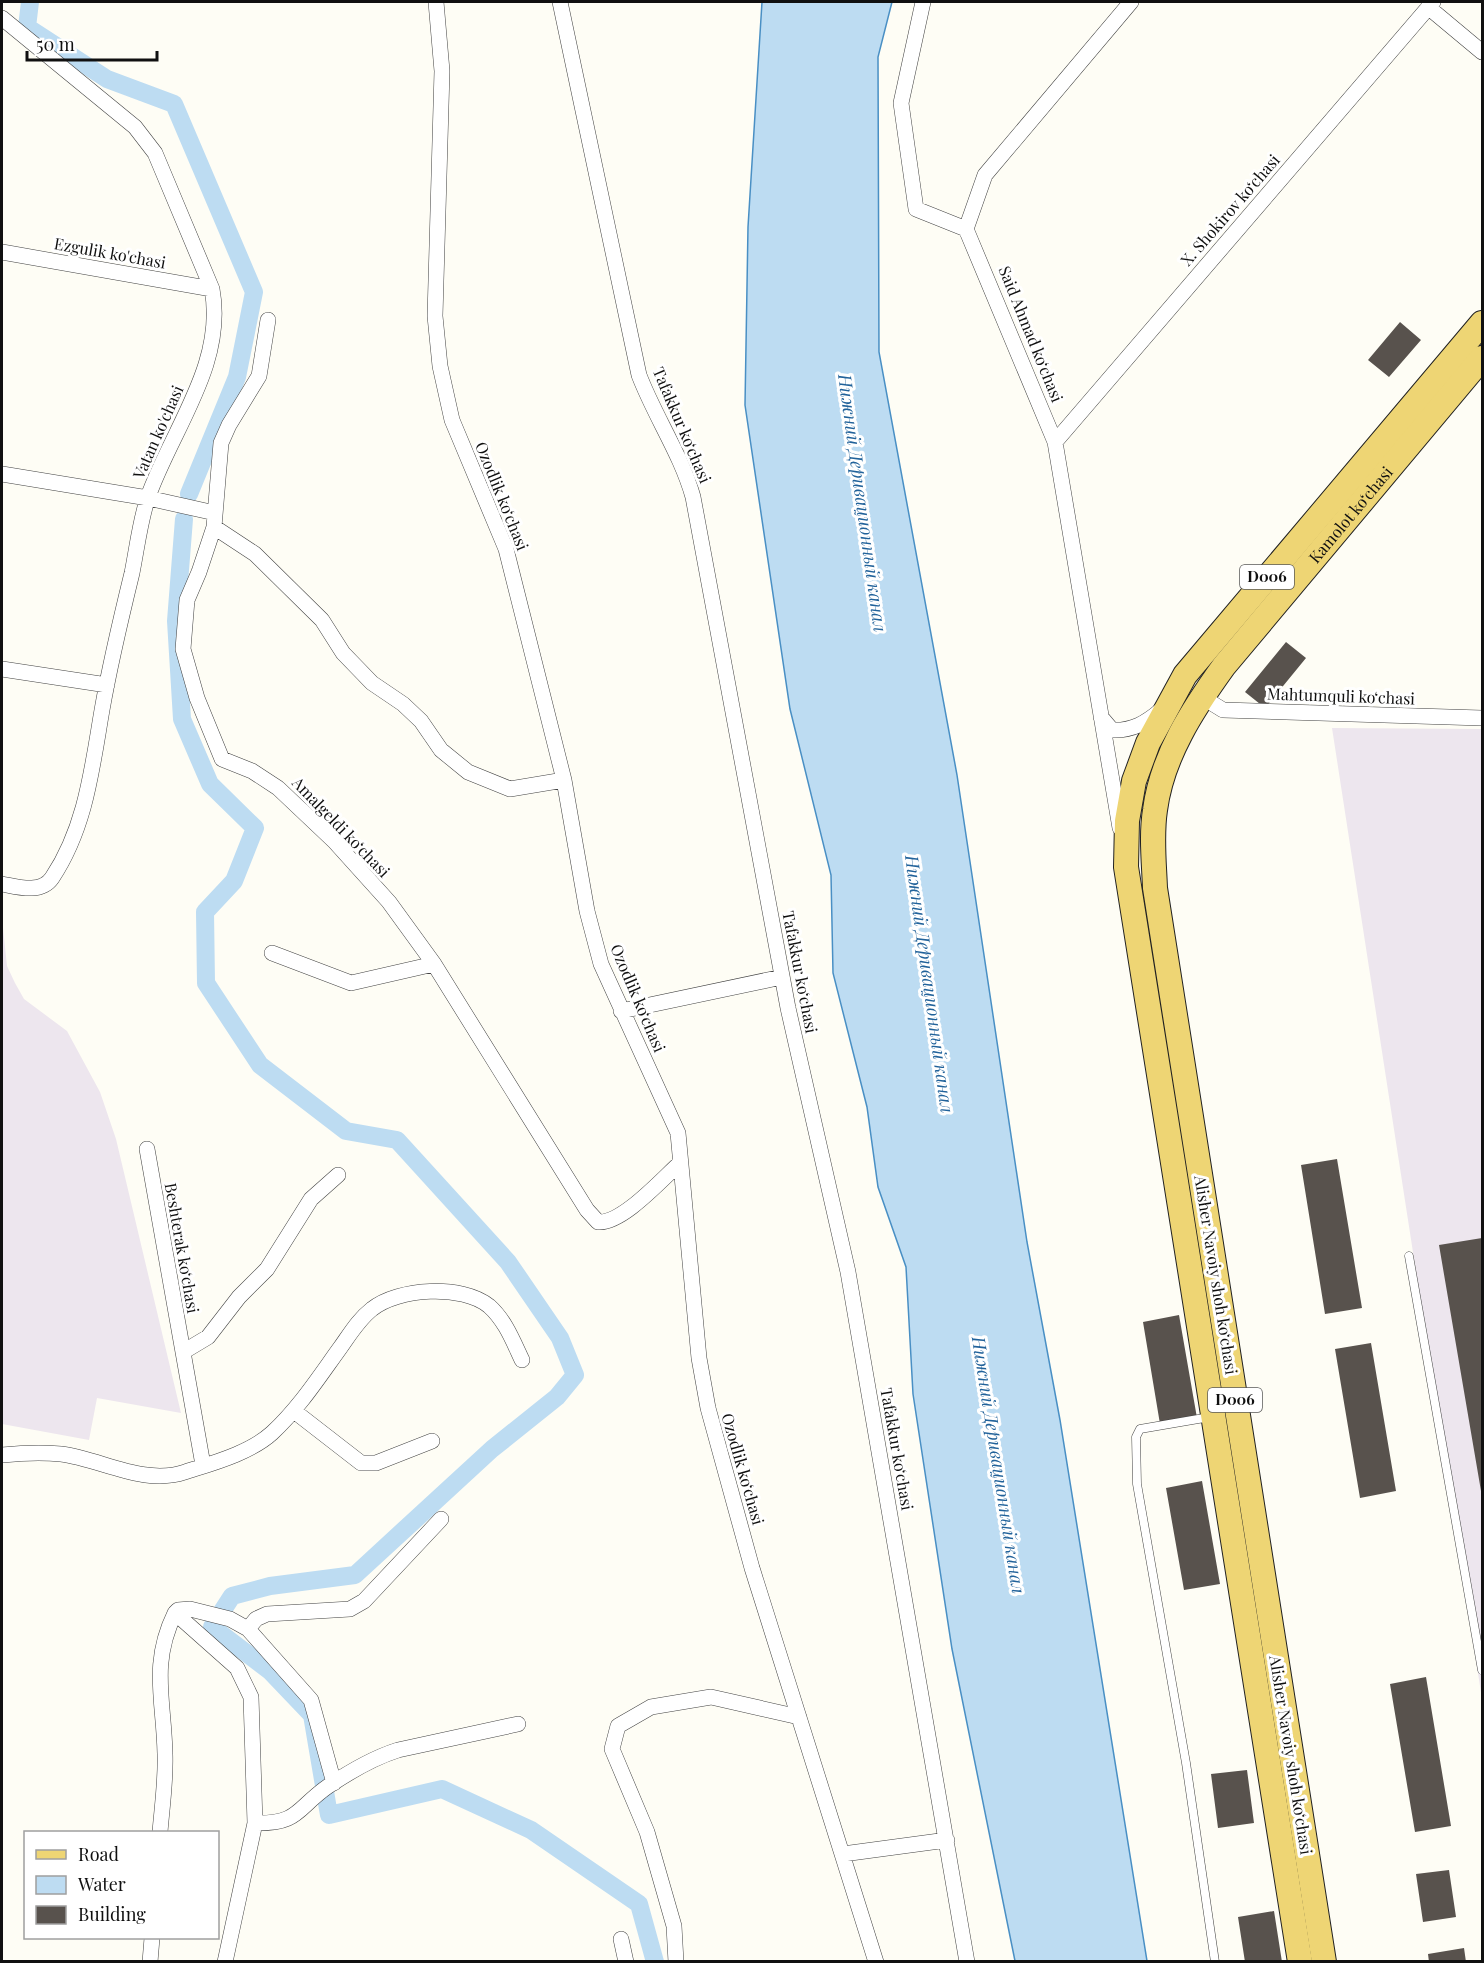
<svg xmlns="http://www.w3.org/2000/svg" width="1484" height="1963" font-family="'Playfair Display',serif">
  <rect width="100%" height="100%" fill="#fefdf5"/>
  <path fill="#ede6ee" d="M1332 728 1482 729V1699Z
    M2 918 7 966 15 983 24 999 67 1031 100 1092 116 1139 181 1413 97 1398 89 1440 2 1424Z"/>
  <path fill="#bddcf2" stroke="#498fc4" stroke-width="1.5" d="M762 2H892L878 57 879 352 957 775 1027 1242 1060 1420 1147 1961H1015L952 1649 913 1394 906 1267 878 1187 867 1107 833 973 831 875 790 709 745 405 748 227Z"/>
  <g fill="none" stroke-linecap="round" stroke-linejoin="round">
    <path stroke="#bddcf2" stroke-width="18" d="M30 2 27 27 107 79 174 104 254 292 237 377 189 494
      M184 519 176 621 182 719 210 784 255 828 234 881 205 912 206 983 260 1065 346 1131 397 1140 508 1262 560 1338 575 1375 557 1397 492 1449 355 1575 270 1586 232 1596 212 1627 270 1671 312 1715 329 1815 442 1789 531 1830 639 1904 655 1962"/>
  </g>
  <path fill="#58524d" d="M1400 322 1421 340 1389 377 1368 360Z
    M1286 642 1306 658 1265 708 1245 692Z
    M1337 1159 1362 1308 1325 1314 1301 1165Z
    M1482 1238V1491H1481L1439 1245Z
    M1179 1315 1197 1418 1160 1424 1143 1322Z
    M1371 1343 1396 1491 1360 1498 1335 1349Z
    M1202 1481 1220 1584 1184 1590 1166 1488Z
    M1426 1677 1451 1826 1415 1832 1390 1684Z
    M1247 1770 1254 1823 1218 1828 1211 1774Z
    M1449 1870 1456 1917 1423 1922 1416 1874Z
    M1274 1911 1282 1962H1245L1238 1917Z
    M1464 1948 1466 1962H1429L1428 1954Z"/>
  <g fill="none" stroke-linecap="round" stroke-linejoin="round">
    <g stroke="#434343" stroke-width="9">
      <path id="lane" d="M1409 1256 1482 1670
        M1210 1417 1140 1429 1136 1437 1137 1484 1186 1763 1215 1962"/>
    </g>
    <g stroke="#434343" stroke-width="16">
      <path id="street" d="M436 2 442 71 435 316 440 366 452 420 506 549 564 780 587 911 601 964 678 1133 699 1358 708 1408 752 1568 876 1962
        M560 2 639 375C655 417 681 454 693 497L788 1008 848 1272 967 1962
        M923 2 901 103 916 209 966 229 1055 442 1120 828
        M1428 7 1482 52
        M2 18 135 127 155 153 212 289C226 364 172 429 148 497 140 521 137 548 132 573 121 618 110 664 102 710 92 768 86 827 52 878 41 894 18 887 2 884
        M966 229 985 175 1131 2
        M2 252 212 289
        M268 320 259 376 229 425 221 443 214 527 199 572 187 600 183 649 197 698 222 759 252 771 278 788 334 841 389 902 434 964 587 1210 598 1222C622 1224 662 1179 680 1163
        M1055 442 1433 2
        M2 474 148 498 215 513
        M214 527 255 554 322 620 343 653 372 683 403 704 421 721 441 750 468 772 510 789 564 780
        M2 669 107 685
        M1202 697 1223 710 1482 718
        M1101 717 1112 730C1132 731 1146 723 1161 710
        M272 953 351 983 434 964
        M621 1011 782 977
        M147 1149 183 1352
        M294 1411 361 1463H376L432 1441
        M2 1455C21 1453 41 1452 61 1454 101 1459 144 1486 185 1472 213 1463 250 1453 272 1433 299 1408 319 1377 340 1348 350 1334 359 1319 372 1309 398 1288 462 1284 489 1306 505 1320 513 1341 522 1360
        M203 1465 183 1352 208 1337 239 1297 267 1269 311 1199 338 1175
        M175 1613 237 1668 251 1697 255 1823 225 1962
        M175 1613 178 1610 190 1609 230 1619 248 1629 311 1700 334 1783
        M248 1629 256 1619 267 1614 350 1609 364 1601 441 1519
        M255 1823C299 1824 296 1809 327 1787 349 1772 373 1758 398 1750L518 1724
        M160 1832C162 1807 166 1780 165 1754 164 1700 150 1664 175 1613
        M843 1854 947 1840
        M621 1939 626 1962
        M150 1962 152 1938
        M676 1962 674 1926 647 1832 612 1749 618 1726 651 1707 711 1697 799 1717"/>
    </g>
    <g stroke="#212121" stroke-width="26">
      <g id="primary">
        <path d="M1300 1962 1126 867 1127 821 1134 781 1148 743 1185 675 1482 323"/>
        <path id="s1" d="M1324 1962 1155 888C1154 862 1151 836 1155 810 1162 756 1193 709 1224 666L1482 358"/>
      </g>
    </g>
    <use href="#lane" stroke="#fff" stroke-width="8"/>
    <use href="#street" stroke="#fff" stroke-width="15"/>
    <use href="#primary" stroke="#eed574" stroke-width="24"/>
  </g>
  <g text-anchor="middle" stroke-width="6" stroke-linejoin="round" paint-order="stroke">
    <g fill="#fff" stroke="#585858" stroke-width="1.5">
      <rect x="1240" y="565" width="54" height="24" rx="4.5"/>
      <rect x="1208" y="1388" width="54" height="24" rx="4.5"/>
    </g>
    <g font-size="15" font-weight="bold" fill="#101010">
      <text x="1267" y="582">D006</text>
      <text x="1235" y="1405">D006</text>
    </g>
    <g font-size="16" fill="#101010" stroke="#fff">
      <text transform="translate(1230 210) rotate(-49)" y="6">X. Shokirov ko‘chasi</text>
      <text transform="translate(110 253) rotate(10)" y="6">Ezgulik ko'chasi</text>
      <text transform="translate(1031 334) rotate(68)" y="6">Said Ahmad ko‘chasi</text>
      <text transform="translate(682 425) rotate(67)" y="6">Tafakkur ko‘chasi</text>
      <text transform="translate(158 432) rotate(-66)" y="6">Vatan ko'chasi</text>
      <text transform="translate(502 496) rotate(68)" y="6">Ozodlik ko‘chasi</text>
      <text dy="6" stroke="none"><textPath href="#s1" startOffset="1524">Kamolot ko‘chasi</textPath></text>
      <text transform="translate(1341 696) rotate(2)" y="6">Mahtumquli ko‘chasi</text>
      <text transform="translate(341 827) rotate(46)" y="6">Amalgeldi ko‘chasi</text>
      <text transform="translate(800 972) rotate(79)" y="6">Tafakkur ko‘chasi</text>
      <text transform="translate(638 998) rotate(67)" y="6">Ozodlik ko‘chasi</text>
      <text transform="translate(182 1248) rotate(80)" y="6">Beshterak ko‘chasi</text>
      <text transform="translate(1216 1275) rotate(81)" y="6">Alisher Navoiy shoh koʻchasi</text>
      <text transform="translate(897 1449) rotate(80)" y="6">Tafakkur ko‘chasi</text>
      <text transform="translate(743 1469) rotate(74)" y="6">Ozodlik ko‘chasi</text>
      <text transform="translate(1291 1755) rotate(81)" y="6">Alisher Navoiy shoh koʻchasi</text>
    </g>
    <g font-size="18" font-style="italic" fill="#21629a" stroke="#fff">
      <text transform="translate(862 503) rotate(82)" y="6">Нижний Деривационный канал</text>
      <text transform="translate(929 984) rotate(82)" y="6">Нижний Деривационный канал</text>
      <text transform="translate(998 1465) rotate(81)" y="6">Нижний Деривационный канал</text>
    </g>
  </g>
  <rect width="1484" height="1963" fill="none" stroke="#101010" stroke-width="6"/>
  <rect x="24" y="1831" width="195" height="108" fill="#ffffff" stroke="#9f9f9f" stroke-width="1.5"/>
  <rect x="36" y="1850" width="30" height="9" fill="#eed574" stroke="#9f9f9f" stroke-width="1.5"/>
  <text x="78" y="1861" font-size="18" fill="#101010">Road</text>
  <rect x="36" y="1876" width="30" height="18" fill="#bddcf2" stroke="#9f9f9f" stroke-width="1.5"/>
  <text x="78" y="1891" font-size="18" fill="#101010">Water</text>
  <rect x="36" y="1906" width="30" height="18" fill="#58524d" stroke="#9f9f9f" stroke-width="1.5"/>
  <text x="78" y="1921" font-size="18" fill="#101010">Building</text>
  <path d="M27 51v9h130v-9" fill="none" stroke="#101010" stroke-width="3"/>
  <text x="36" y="51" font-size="18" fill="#101010" stroke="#ffffff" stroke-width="4.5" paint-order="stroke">50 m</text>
</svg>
